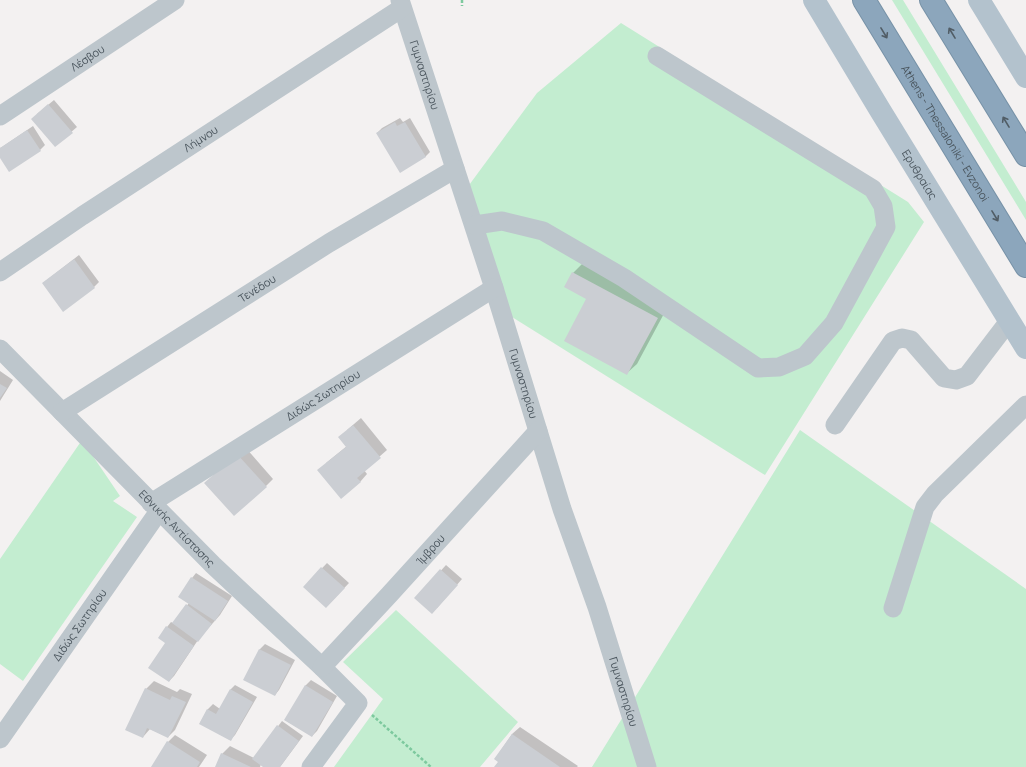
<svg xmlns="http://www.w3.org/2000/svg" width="1026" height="767" font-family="Manrope,sans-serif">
  <rect width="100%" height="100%" fill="#f3f1f1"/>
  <path fill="#c3edd0" d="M892 0H903L1026 202V220Z
    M621 23 908 202 924 222 765 475 496 307 461 196 537 93Z
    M800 430 1026 589V767H592Z
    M82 440 120 496 113 501 137 517 23 681 0 664V559Z
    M396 610 518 722 480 767H334L383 699 343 662Z"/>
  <path fill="#0003" d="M54 100 77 127 55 146 37 114Z
    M400 118 403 122 410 118 430 152 425 157 377 133 382 128Z
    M33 126 45 145 40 150 0 156V148L2 147Z
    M79 255 99 282 94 287 43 283Z
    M583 263 667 308 637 364 627 373 573 273Z
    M0 371 13 380 0 401Z
    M361 418 387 450 364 470 367 474 360 482 326 463 347 446V430Z
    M245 447 273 479 266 486 206 483Z
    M327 563 349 583 331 602 304 587Z
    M446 565 462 579 437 608 416 598Z
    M196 573 232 596 220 615 198 640 174 676 169 681 166 643 167 627 171 622 173 623 189 603 192 578Z
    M265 644 295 660 279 690 275 695 245 679 260 649Z
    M311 680 337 696 317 731 312 736 285 720 306 685Z
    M154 681 177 692 180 689 192 694 175 730 168 737 150 729 143 737 146 689Z
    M235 685 257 697 235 735 230 740 200 723 208 709 213 704 220 709 231 689Z
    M282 721 303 736 280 767H265L261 764 260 767H216L222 754 230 746 254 758Z
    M520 727 578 766 577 767H495L499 761 495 759 512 734Z
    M175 735 207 755 199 767H152L168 742Z"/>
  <path fill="#cbced3" d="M48 104 73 133 55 147 31 119Z
    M395 122 397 126 405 122 426 157 400 173 376 133Z
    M27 130 41 151 9 172 0 158V148Z
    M74 259 95 288 63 312 42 283Z
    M572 272 658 318 627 375 564 341 586 299 564 287Z
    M0 384 7 388 0 398Z
    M353 425 381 458 357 478 361 482 341 499 317 470 346 447 338 437Z
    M237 454 267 487 234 516 204 483Z
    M321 567 345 588 326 608 303 587Z
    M440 569 458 585 432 614 414 598Z
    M191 577 228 601 215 621 178 597Z
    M186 604 212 624 198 642 172 623Z
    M166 626 194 646 169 682 148 668 165 643 158 638Z
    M259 649 291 665 275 696 243 680Z
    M305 685 333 702 312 737 284 720Z
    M145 688 170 700 172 696 186 702 168 738 147 728 143 738 125 730Z
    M230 689 253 702 231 741 199 724 207 709 216 714Z
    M277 725 299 741 280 767H263L252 759Z
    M512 734 560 767H494L498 762 494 759Z
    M167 741 200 762 197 767H151Z
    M221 753 251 767H215Z"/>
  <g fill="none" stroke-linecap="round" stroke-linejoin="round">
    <g stroke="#7792a7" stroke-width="24">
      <g id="highway">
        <path id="s10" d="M864 0 1026 266"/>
        <path d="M931 0 1026 155"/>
      </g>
    </g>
    <path stroke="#7dc99e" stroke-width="2.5" stroke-dasharray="3 2" stroke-linecap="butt" d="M462 0V6
      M372 715 431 767"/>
    <g stroke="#bdc6cc" stroke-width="19">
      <path id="s1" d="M400 0 494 288 562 509 597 607 647 767"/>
      <path id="s2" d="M0 116 175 0"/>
      <path d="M475 225 502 221 543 231 624 278 758 368 779 367 805 356 834 323 886 227 883 206 873 189 657 56"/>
      <path id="s3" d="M0 272 82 216 402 8"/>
      <path id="s4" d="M0 349 213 565 322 667 358 703 311 767"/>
      <path id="s5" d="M62 412 329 243 455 169"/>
      <path d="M835 425 893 341 902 338 911 340 944 378 956 380 967 376 1009 321"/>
      <path id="s6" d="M151 503 494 288"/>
      <path d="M893 608 925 507 935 494 1026 405"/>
      <path id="s7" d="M322 667 389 595 538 431"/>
      <path id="s8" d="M0 739 159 511"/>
    </g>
    <g stroke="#b3c2cd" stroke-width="22">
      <path id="s9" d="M814 0 880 110 1026 348"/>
      <path d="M979 0 1026 77"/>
    </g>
    <use href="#highway" stroke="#8ca6bc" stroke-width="22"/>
  </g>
  <defs><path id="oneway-shaft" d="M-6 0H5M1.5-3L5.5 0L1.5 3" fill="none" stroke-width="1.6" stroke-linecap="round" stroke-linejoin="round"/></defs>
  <g stroke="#515d66">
    <use href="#oneway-shaft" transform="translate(884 33) rotate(59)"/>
    <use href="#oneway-shaft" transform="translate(952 33) rotate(-121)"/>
    <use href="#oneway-shaft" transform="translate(1006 122) rotate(-121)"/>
    <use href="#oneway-shaft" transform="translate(995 216) rotate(59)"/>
  </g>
  <g text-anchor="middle" stroke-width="4" stroke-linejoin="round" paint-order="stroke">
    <g font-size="11" fill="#4a555d" stroke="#fff">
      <text dy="4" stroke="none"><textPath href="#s2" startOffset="105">Λέσβου</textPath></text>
      <text dy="4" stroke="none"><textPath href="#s1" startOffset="79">Γυμναστηρίου</textPath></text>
      <text dy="4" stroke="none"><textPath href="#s10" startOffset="156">Athens - Thessaloniki - Evzonoi</textPath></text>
      <text dy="4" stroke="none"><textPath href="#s3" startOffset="241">Λήμνου</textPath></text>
      <text dy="4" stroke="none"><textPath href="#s9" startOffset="204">Ερυθραίας</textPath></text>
      <text dy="4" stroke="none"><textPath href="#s5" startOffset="231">Τενέδου</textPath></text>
      <text dy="4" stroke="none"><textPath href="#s1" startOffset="403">Γυμναστηρίου</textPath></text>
      <text dy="4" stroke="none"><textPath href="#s6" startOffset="203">Διδώς Σωτηρίου</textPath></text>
      <text dy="4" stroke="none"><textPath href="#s4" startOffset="252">Εθνικής Αντίστασης</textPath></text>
      <text dy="4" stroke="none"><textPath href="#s7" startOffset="160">Ίμβρου</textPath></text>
      <text dy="4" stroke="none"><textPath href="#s8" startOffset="139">Διδώς Σωτηρίου</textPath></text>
      <text dy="4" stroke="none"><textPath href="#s1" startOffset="727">Γυμναστηρίου</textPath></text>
    </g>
  </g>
</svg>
